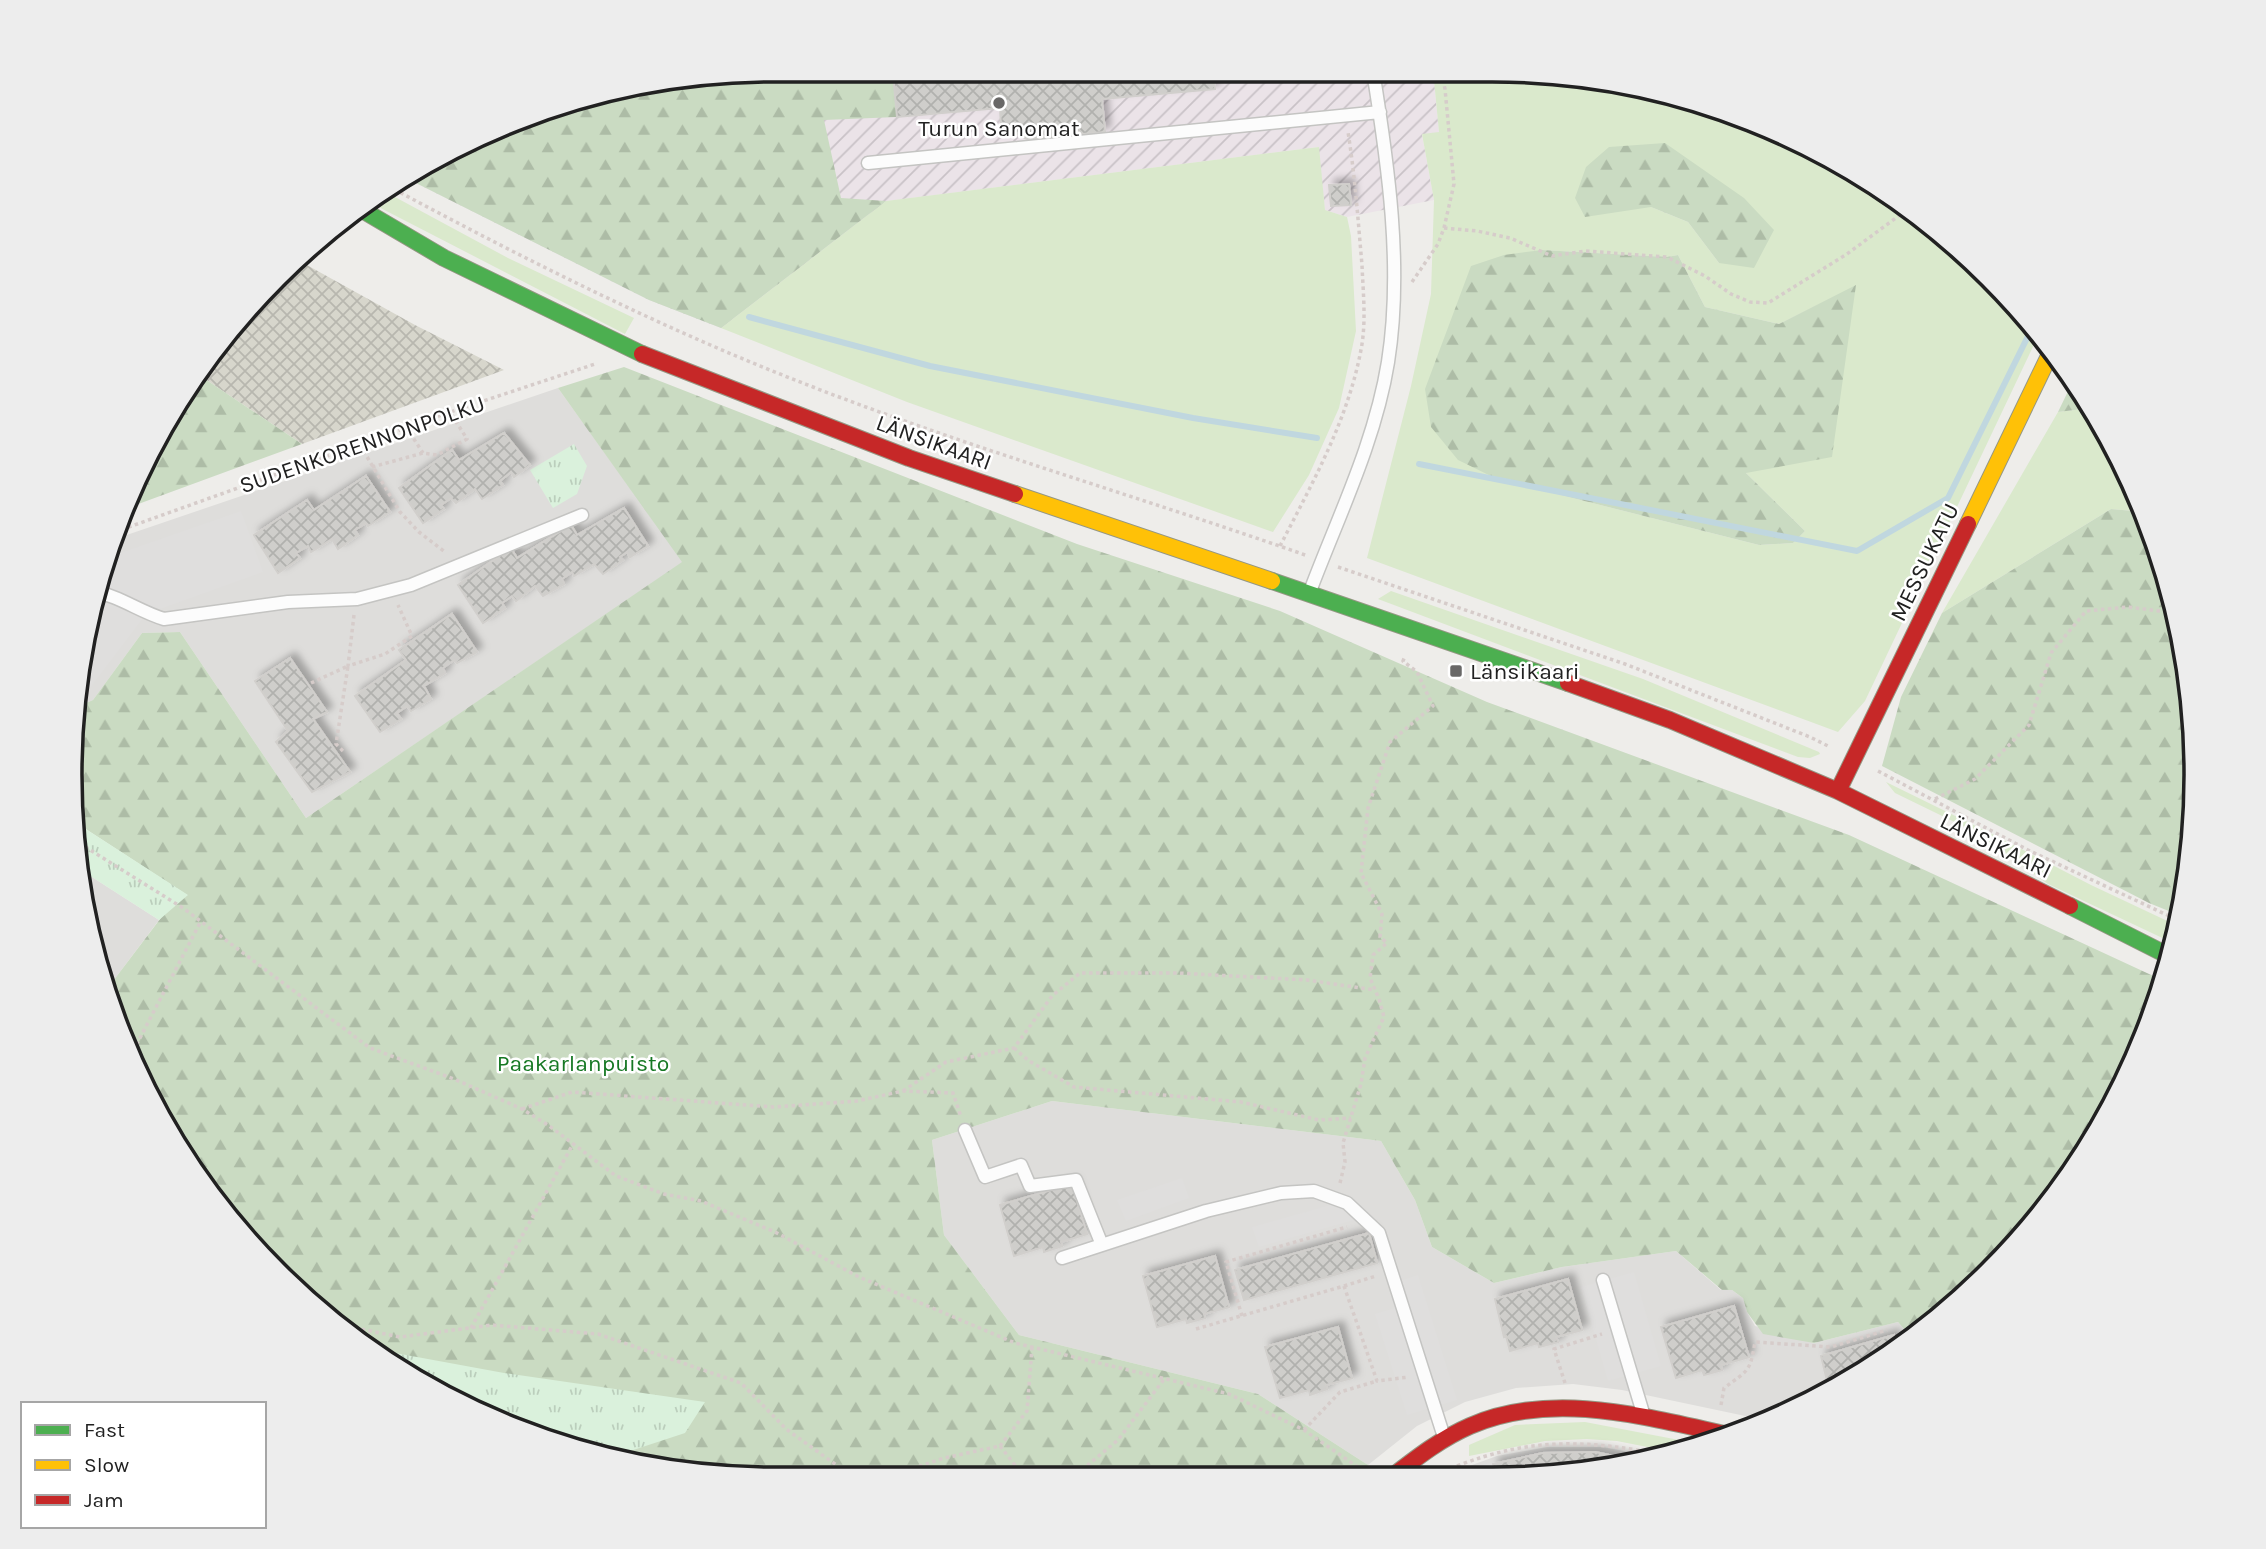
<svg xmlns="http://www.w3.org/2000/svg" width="2266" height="1549" font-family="Karla,sans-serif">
  <defs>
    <pattern id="industrial-furrows" width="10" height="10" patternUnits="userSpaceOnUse" patternTransform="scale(1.75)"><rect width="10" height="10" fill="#ebe3e8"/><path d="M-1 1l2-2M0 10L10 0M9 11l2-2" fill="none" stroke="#c9c2c7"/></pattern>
    <pattern id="construction-cross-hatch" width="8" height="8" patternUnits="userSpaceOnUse" patternTransform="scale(1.75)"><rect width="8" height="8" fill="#d7d6cc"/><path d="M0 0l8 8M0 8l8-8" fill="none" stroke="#b8b7af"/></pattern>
    <pattern id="forest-firs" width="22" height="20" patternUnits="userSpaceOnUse" patternTransform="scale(1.75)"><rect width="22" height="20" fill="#cadbc2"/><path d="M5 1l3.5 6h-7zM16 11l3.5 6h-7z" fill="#adbca6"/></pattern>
    <pattern id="park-tufts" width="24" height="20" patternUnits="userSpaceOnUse" patternTransform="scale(1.75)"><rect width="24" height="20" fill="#daf1dc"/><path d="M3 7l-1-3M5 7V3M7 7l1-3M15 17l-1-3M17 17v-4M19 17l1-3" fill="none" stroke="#bbcebc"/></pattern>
    <pattern id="building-cross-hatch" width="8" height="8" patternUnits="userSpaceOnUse" patternTransform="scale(1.75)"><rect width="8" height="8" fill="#cfcecb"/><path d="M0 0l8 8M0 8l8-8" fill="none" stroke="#b1b1ae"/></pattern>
    <filter id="shadow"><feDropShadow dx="5.5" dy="-5.5" stdDeviation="3.5" flood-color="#0004"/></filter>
  </defs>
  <rect width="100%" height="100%" fill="#eeedea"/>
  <path fill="#dedddb" d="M558 388 683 562 306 818 180 632 142 633 93 700 75 708 94 593 112 540Z
    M81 870 159 920 107 989 84 912Z
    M1052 1101 1381 1141 1415 1200 1432 1247 1494 1283 1562 1267 1676 1251 1721 1290H1732L1743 1298 1747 1312 1755 1326 1814 1343 1898 1322 1911 1337 1883 1360 1769 1421 1622 1390 1573 1384 1516 1388 1465 1402 1417 1426 1368 1465 1258 1394 1019 1335 944 1235 932 1140Z
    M1547 1447H1602L1658 1457 1629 1465 1492 1479H1433L1497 1456Z"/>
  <path fill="url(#industrial-furrows)" d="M1433 70 1439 133 1422 135 1434 200 1347 217 1325 210 1318 147 887 201 721 328 649 300 406 178 548 107 682 76Z"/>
  <path fill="url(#construction-cross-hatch)" d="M296 259 415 325 504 370 302 444 199 375 216 345Z"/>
  <path fill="#dae9cc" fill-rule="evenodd" d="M1433 70H1492L1629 83 1803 143 1883 189 1989 276 2038 336 1865 701 1838 732 1367 558 1411 386 1431 294 1434 200 1422 134 1439 132ZM1651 207 1773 231 1719 263 1688 222ZM1542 250 1667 257 1678 255 1705 307 1779 324 1856 286 1746 473 1805 531 1793 543 1759 545 1497 479Z
    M1319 147 1325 210 1347 217 1351 236 1356 331 1339 408 1309 475 1273 532 907 402 721 328 886 201Z
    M382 190 508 258 634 318 625 334 367 201Z
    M2091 408 2145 512 2111 509 1942 613 2058 412Z
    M1391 591 1643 679 1819 752 1820 754 1810 758 1798 757 1378 599Z
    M1886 782 1994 835 2091 885 2178 926 2173 943 2048 884 1973 831 1895 793Z
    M1585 1422 1700 1444 1673 1452 1617 1441 1587 1439 1545 1441 1469 1456V1445L1515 1425Z"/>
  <path fill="url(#forest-firs)" d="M893 74 897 117 824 120 841 198 886 201 721 328 649 300 406 178 548 107 682 76Z
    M1665 143 1744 198 1774 230 1754 268 1719 263 1688 222 1651 207 1585 217 1575 198 1586 167 1609 147Z
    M1542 250 1667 257 1678 255 1705 307 1779 324 1856 285 1832 457 1746 473 1805 531 1793 543 1759 545 1497 479 1458 460 1431 427 1425 389 1471 266 1504 255Z
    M624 367 1077 544 1280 611 1487 702 1849 835 2162 980 2143 1044 2077 1166 1990 1272 1911 1337 1898 1322 1814 1343 1763 1334 1747 1312 1743 1298 1732 1290H1722L1676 1251 1562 1267 1494 1283 1432 1247 1415 1200 1381 1141 1052 1101 932 1140 944 1235 1019 1335 1258 1394 1368 1465 1359 1479H775L637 1466 463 1406 383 1360 277 1273 164 1126 123 1044 107 989 173 902 187 895 78 824 72 728 75 708 93 700 142 633 180 632 306 818 682 562 558 388Z
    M199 375 302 444 122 510 123 505Z
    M2074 379 2091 408 2058 412Z
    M2111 509 2145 512 2182 637 2196 774 2181 916 2149 903 1882 766 1901 697 1942 613Z"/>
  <path fill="url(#park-tufts)" d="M574 444 587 466 577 494 553 508 530 470Z
    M78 824 188 895 159 920 81 870Z
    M368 1348 504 1373 705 1402 685 1433 612 1457 463 1406 383 1360Z"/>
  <path fill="#dfdedd" d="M241 511 263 572 146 614 86 693 77 697 94 593 106 558Z
    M1182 1178 1189 1198 1126 1221 1117 1200Z
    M1348 1200 1354 1220 1259 1247 1252 1227Z
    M1634 1272 1661 1366 1608 1381 1581 1287Z
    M1418 1275 1457 1400 1407 1415 1375 1314 1395 1308 1388 1285Z
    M1539 1450H1595L1644 1461 1629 1465 1482 1479 1479 1466Z"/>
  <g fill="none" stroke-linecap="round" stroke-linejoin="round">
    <path stroke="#c0d7df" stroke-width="6" d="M749 317 930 366 1193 418 1317 438
      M1419 464 1857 551 1948 498 2032 328"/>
  </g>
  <path fill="url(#building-cross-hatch)" stroke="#d1cfcc" stroke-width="2" filter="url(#shadow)" d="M1213 72 1215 89 1102 99 1105 132 1027 139 1001 127 1000 108 897 117 893 74Z
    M1349 184 1351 205 1331 206 1329 185Z
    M504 433 530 465 514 477 511 472 500 481 503 485 482 499 475 489 456 503 451 498 441 505 444 509 423 523 399 488 452 450 459 460Z
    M366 476 390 512 368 526 366 523 355 530 358 535 338 549 332 539 311 552 308 546 296 553 300 558 278 573 254 535 307 500 314 510Z
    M624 508 648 546 630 557 627 552 620 557 623 560 603 574 594 564 574 576 572 572 562 579 564 584 543 596 535 586 516 601 512 596 502 603 505 608 483 623 458 585 511 548 517 558 571 525 577 535Z
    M452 614 477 652 457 663 454 660 443 668 445 673 424 686 431 699 411 711 407 706 397 713 401 719 380 732 355 696 406 660 399 650Z
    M290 658 327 712 313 719 350 772 312 792 276 742 288 731 255 681Z
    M1072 1184 1087 1234 1061 1242 1062 1246 1044 1252 1043 1247 1014 1256 1000 1205Z
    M1369 1233 1377 1263 1244 1300 1235 1270Z
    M1215 1256 1229 1307 1204 1314 1205 1318 1187 1323 1186 1319 1157 1327 1143 1276Z
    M1568 1279 1582 1330 1556 1337 1558 1342 1539 1347 1538 1343 1510 1351 1506 1336 1504 1337 1495 1299Z
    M1734 1306 1749 1357 1721 1365 1722 1370 1704 1375 1702 1370 1676 1378 1661 1327Z
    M1338 1327 1352 1378 1326 1385 1327 1389 1310 1395 1309 1390 1280 1398 1265 1347Z
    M1894 1335 1897 1348 1883 1360 1829 1389 1821 1356Z
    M1595 1452 1642 1462 1629 1465 1546 1471 1496 1479 1493 1464 1543 1453Z"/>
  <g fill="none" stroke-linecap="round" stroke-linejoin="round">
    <g stroke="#c4c4c2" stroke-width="15">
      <path id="lane" d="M868 163 1380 112
        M94 592C118 595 140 612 164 619L288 602 357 599 411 585 582 515
        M1309 594C1337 519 1375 443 1388 362 1403 268 1388 164 1373 71
        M965 1130 985 1177 1021 1165 1030 1186 1076 1180 1102 1245
        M1062 1258 1206 1211 1281 1193 1314 1191 1347 1203 1379 1233 1444 1437
        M1603 1280 1643 1413"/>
    </g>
    <g stroke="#959783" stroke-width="18">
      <path id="fast" d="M359 208 444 258 642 354
        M1272 581 1568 683
        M2070 906 2169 956"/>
    </g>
    <g stroke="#959783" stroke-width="18">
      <path id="slow" d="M1015 494 1272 581
        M1968 524 2051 352"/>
    </g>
    <g stroke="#959783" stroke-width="18">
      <path id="jam" d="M642 354 909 458 1015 494
        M1568 683 1670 720 1838 791 2070 906
        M1838 791 1968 524
        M1389 1479C1415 1459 1440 1439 1470 1426 1552 1390 1646 1417 1729 1435"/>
    </g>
    <path stroke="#d6ccca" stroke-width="3.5" stroke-dasharray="3.5 3.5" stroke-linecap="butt" d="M388 186C526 260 667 331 813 387 975 450 1144 498 1308 556
      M1444 228 1477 231 1510 238 1552 256 1585 251 1667 257 1705 276 1731 294 1750 302 1768 303 1847 254 1908 209
      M1412 282 1438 244 1444 228 1454 184 1445 89 1441 70
      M406 427 423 453
      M360 445 400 512 419 532 445 552
      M372 467 423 453 437 455 467 439 450 412
      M115 532 450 412 595 364
      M1280 546C1313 482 1350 416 1362 344 1366 318 1363 291 1362 265 1358 220 1355 176 1348 132
      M1338 567 1625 664 1810 737 1830 747
      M354 615 348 666 385 654 412 636 398 605
      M311 683 348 666 336 744 345 753
      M1878 771 2028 850 2180 921
      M1935 799 1975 779 2029 725 2051 653 2086 611 2128 607 2175 613
      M79 843 183 908 370 1048 454 1079 522 1109 548 1125 616 1176 664 1194 701 1201 775 1232 859 1277 1015 1343 1229 1394 1304 1430 1365 1472
      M1014 1048 1029 1061 1074 1087 1241 1102 1319 1120 1351 1118
      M130 1057 201 921
      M903 1091 946 1062 1014 1048 1052 996 1080 973H1177L1307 980 1375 990
      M522 1109 572 1092 773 1107 857 1101 903 1091 953 1093 961 1117
      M1340 1183 1345 1162 1343 1143 1361 1084 1365 1058 1384 1017 1379 999 1370 978 1373 955 1387 943 1380 937 1382 914 1361 873 1368 808 1390 742 1433 706 1417 672 1403 661 1405 656
      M1344 1286 1376 1276
      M1242 1316 1226 1262 1347 1227
      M341 1325 400 1337 492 1325 598 1334 741 1383 786 1429 856 1479
      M471 1328 573 1144
      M1196 1329 1344 1286 1377 1381 1409 1377
      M1565 1383 1554 1349 1602 1334
      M1721 1405 1724 1388C1748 1370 1750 1373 1755 1342L1831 1347 1887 1330
      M1304 1430 1340 1392 1377 1381
      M1000 1446 1027 1411 1032 1347
      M1000 1446 1026 1479
      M1457 1466C1531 1437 1588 1440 1664 1455
      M865 1479 885 1478 944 1458 1000 1446
      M1071 1479 1118 1440 1165 1378"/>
    <use href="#lane" stroke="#fcfcfc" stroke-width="12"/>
    <use href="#fast" stroke="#4caf50" stroke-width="16"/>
    <use href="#slow" stroke="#ffc107" stroke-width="16"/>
    <use href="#jam" stroke="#c62828" stroke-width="16"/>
  </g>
  <g fill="#696867" stroke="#fff" stroke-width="2.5">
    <circle cx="999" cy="103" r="7"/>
    <rect x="1449" y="664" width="14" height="14" rx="3.5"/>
  </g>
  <g text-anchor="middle" stroke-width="5" stroke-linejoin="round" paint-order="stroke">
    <g font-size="23" fill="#212121" stroke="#fff">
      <text x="999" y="136">Turun Sanomat</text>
      <text x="1470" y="679" text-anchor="start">Länsikaari</text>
    </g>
    <g font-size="23" fill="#212121" stroke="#fff">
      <text transform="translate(934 442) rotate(20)" y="8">LÄNSIKAARI</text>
      <text transform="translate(362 444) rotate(-19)" y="8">SUDENKORENNONPOLKU</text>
      <text transform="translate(1924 562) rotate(-64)" y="8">MESSUKATU</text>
      <text transform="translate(1996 845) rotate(26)" y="8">LÄNSIKAARI</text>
    </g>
    <g font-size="23" fill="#167823" stroke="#fff">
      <text x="583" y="1071">Paakarlanpuisto</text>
    </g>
  </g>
  <path d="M0 0H2266V1549H0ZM774 82H1492A692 692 0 0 1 2184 774V775A692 692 0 0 1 1492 1467H774A692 692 0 0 1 82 775V774A692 692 0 0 1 774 82Z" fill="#ededed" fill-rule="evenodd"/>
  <path fill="none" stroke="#212121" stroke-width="3.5" d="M774 82H1492A692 692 0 0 1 2184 774V775A692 692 0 0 1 1492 1467H774A692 692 0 0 1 82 775V774A692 692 0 0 1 774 82Z"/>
  <rect x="21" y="1402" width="245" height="126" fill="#ffffff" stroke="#a6a6a6" stroke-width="2"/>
  <rect x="35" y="1425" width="35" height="10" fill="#4caf50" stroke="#a6a6a6" stroke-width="2"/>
  <text x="84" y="1437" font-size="21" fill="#212121">Fast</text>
  <rect x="35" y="1460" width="35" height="10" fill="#ffc107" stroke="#a6a6a6" stroke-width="2"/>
  <text x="84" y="1472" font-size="21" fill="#212121">Slow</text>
  <rect x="35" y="1495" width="35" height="10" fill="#c62828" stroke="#a6a6a6" stroke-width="2"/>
  <text x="84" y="1507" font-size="21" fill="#212121">Jam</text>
</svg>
